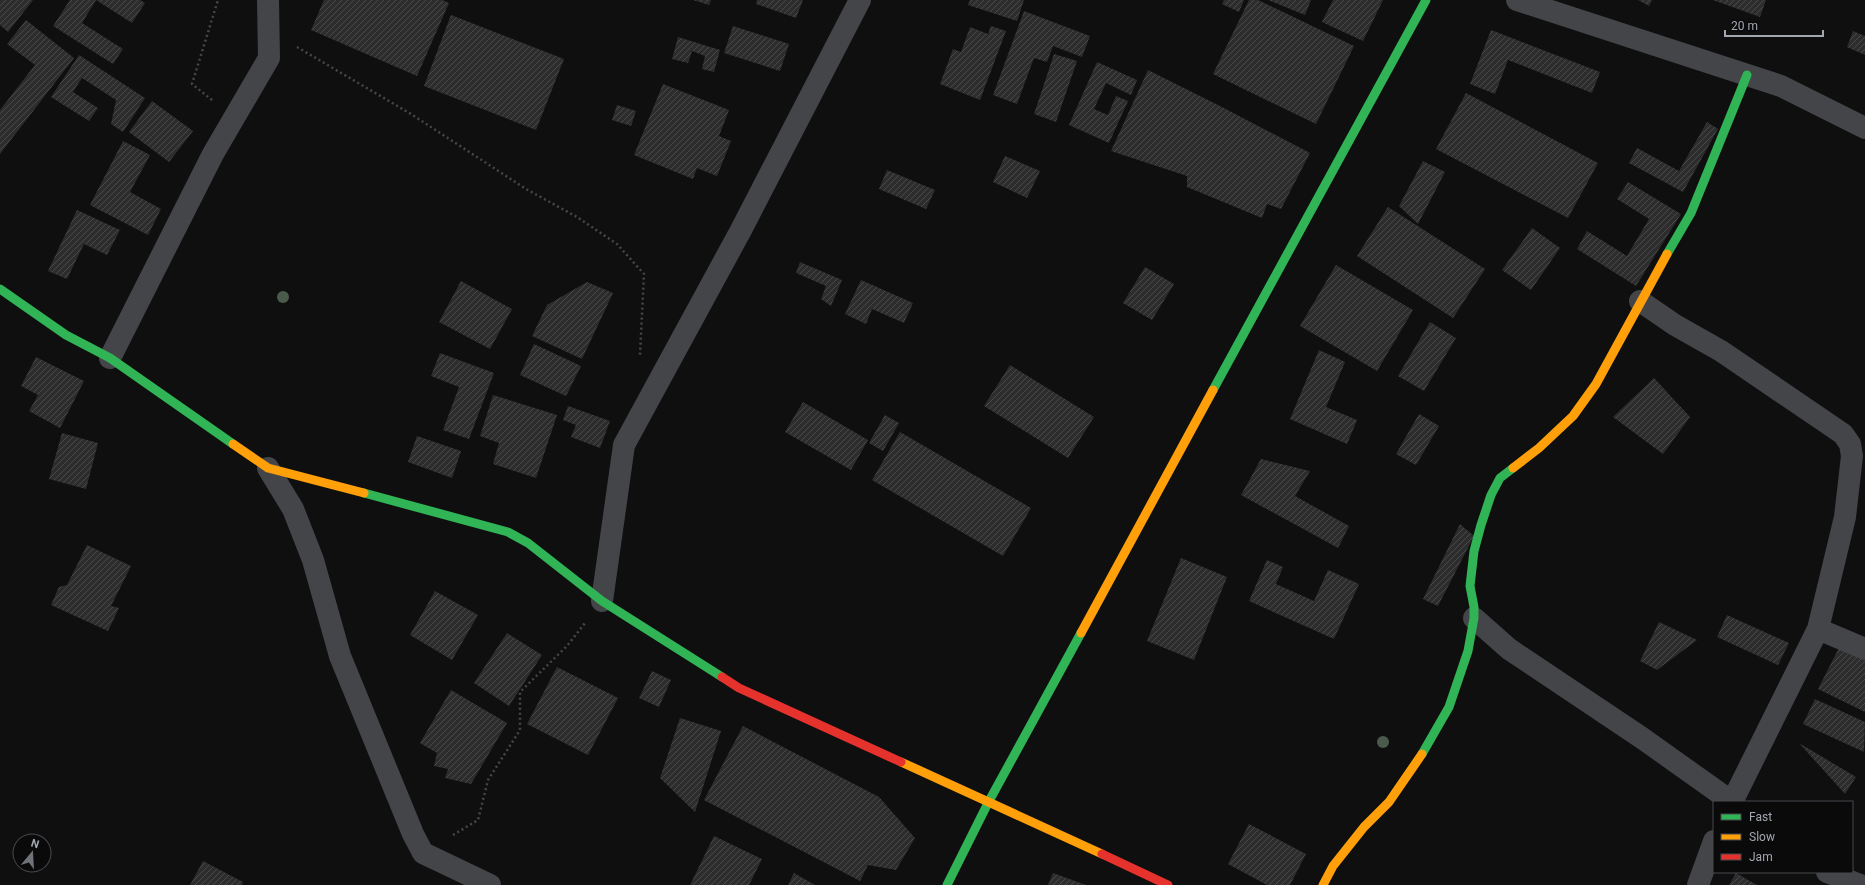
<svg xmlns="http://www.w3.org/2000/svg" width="1865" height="885" font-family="Roboto,sans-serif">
  <defs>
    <pattern id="building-hatch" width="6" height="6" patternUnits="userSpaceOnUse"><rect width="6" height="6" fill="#2d2d2e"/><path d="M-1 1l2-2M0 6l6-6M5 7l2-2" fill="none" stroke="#48494a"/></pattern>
  </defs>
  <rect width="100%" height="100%" fill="#0f0f10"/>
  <path fill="url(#building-hatch)" d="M0 0H33L8 32 0 25Z
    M70 0H140L145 3 132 23 96 0 82 23 123 49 113 64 53 26Z
    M324 0H442L449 3 417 76 311 30Z
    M693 0H711L709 5Z
    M757 0H803L796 18 756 4Z
    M970 0H1024L1017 21 968 5Z
    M1224 0H1244L1239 12 1222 4Z
    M1249 0H1258L1354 46 1316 124 1213 74Z
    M1268 0H1311L1305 15Z
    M1333 0H1383L1363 41 1322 22Z
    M1638 0H1652L1649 6Z
    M1713 0H1766L1760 17Z
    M1024 11 1090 36 1082 57 1053 46 1047 62 1034 58 1017 104 993 95Z
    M451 15 564 59 536 130 424 86Z
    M26 20 74 58 0 154V110L35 65 7 44Z
    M733 26 789 44 780 71 724 53Z
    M991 26 1006 31 980 100 940 84 953 49 961 52 970 27 988 34Z
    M1491 30 1600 72 1592 93 1508 60 1495 94 1470 84Z
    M1853 31 1865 36V55L1847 47Z
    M678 37 720 50 714 72 702 69 705 56 692 51 688 63 672 59Z
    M1054 54 1077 61 1056 122 1034 114Z
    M79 55 145 98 123 132 111 124 116 100 82 78 73 92 98 108 89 121 51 97Z
    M1097 62 1137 80 1131 95 1106 83 1094 109 1108 115 1116 96 1128 101 1109 143 1069 125Z
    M1148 70 1220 106 1310 153 1281 209 1267 204 1262 218 1187 187V176L1111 151Z
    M663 84 729 110 719 136 731 141 717 176 697 168 693 179 634 155Z
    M1466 93 1598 163 1568 218 1436 149Z
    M152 101 193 131 169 162 129 132Z
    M617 105 636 111 631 126 612 120Z
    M1707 122 1718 129 1683 192 1629 163 1637 148 1679 171Z
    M123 141 150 155 130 192 161 209 148 235 90 205Z
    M1005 156 1040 171 1027 198 993 182Z
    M1423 161 1445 172 1418 224 1399 206Z
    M887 170 935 190 926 209 879 189Z
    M1628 182 1681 214 1636 286 1577 249 1587 231 1627 256 1649 219 1617 199Z
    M1388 207 1485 269 1453 318 1357 256Z
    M77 210 120 230 107 255 84 244 67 279 48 271Z
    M1532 228 1560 248 1531 290 1502 270Z
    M800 262 842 280 831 306 821 299 826 286 796 273Z
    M1336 265 1413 310 1377 371 1300 326Z
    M1145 267 1174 284 1152 320 1123 303Z
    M861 280 913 303 904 323 872 309 866 324 845 314Z
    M461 281 512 309 490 349 439 322Z
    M587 282 613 293 582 359 532 336 547 305Z
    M1430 322 1456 338 1424 391 1398 376Z
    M534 344 581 366 566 396 520 375Z
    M1319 350 1345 362 1326 407 1357 420 1347 444 1290 419Z
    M440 353 494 373 469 439 443 430 459 387 431 376Z
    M36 357 84 381 60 428 29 411 38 395 21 386Z
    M1010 365 1094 417 1068 458 984 406Z
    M1654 378 1690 417 1663 454 1613 417Z
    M493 395 557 415 536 478 493 464 499 443 480 436Z
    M803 402 868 440 851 470 785 432Z
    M568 406 610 421 600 448 571 437 576 425 563 420Z
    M1419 414 1439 426 1416 465 1396 454Z
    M885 415 899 423 883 451 869 443Z
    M900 432 1031 508 1003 556 872 480Z
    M62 433 98 443 86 489 49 479Z
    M417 436 461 451 452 478 408 462Z
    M1261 459 1310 471 1295 496 1349 526 1338 548 1241 495Z
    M1460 524 1474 536 1438 606 1423 599Z
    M87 545 131 566 111 606 119 608 108 631 51 605 59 587 67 585Z
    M1181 558 1227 577 1194 660 1147 641Z
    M1267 560 1283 567 1276 584 1314 601 1328 570 1359 584 1334 639 1249 601Z
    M435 591 478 615 452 660 410 635Z
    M1727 615 1789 643 1778 665 1717 637Z
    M1659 622 1697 640 1657 670 1640 661Z
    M507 633 542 655 509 706 474 683Z
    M1843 640 1865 652V712L1818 689Z
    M557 667 618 698 588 755 527 724Z
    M652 671 671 680 659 707 639 698Z
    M451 690 507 723 471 784 445 778 448 769 434 766 437 753 420 743Z
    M1815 699 1865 722 1864 752 1803 724Z
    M680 718 721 731 695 812 660 778Z
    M743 726 879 797 915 838 896 870 868 865 860 881 704 800Z
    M1799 743 1856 777 1845 794Z
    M1249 824 1306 854 1290 885H1267L1228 864Z
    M714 836 762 859 749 885H690Z
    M203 861 243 882 242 885H190Z
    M794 873 815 885H788Z
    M1053 873 1086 885H1048Z
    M1736 873 1757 885H1729Z"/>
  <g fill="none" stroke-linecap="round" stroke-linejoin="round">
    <path stroke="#46474a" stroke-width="2.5" stroke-dasharray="2 3" stroke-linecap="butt" d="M297 47 411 114 526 189 577 217 617 244 644 274 640 355
      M212 100 192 84 218 0
      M453 835 478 820 488 780 520 730V692L567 646 585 623"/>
    <path stroke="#444549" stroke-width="22" d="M1517 0 1781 86 1865 128
      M1640 301 1675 325 1721 351 1843 434 1850 444 1852 456 1845 517 1818 629 1732 802
      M110 358 213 154 269 58 268 0
      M268 468 293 509 313 560 340 656 413 834 423 853 490 885
      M602 601 624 445 741 230 860 0
      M1474 618 1509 649 1642 738 1732 802
      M1818 629 1865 649
      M1827 872 1860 885
      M1698 885 1714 841"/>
    <path stroke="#30b455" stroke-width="9" d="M1667 254 1691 213 1747 75
      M0 289 66 335 110 358 233 444
      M1213 390 1426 0
      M364 493 508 532 528 543 602 601 722 677
      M1422 754 1449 707 1468 651 1474 618V607L1470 586 1474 551 1481 525 1491 495 1500 478 1513 468
      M947 885 988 803 1081 633"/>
    <path stroke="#ff9f0a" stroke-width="9" d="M233 444 268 468 364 493
      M1513 468 1539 448 1573 416 1596 384 1667 254
      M1081 633 1213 390
      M901 762 1102 854
      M1323 885 1333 866 1364 827 1389 802 1422 754"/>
    <path stroke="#e5322d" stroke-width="9" d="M722 677 739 688 901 762
      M1102 854 1168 885"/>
  </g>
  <g fill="#4a5b4b">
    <circle cx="283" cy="297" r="6"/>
    <circle cx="1383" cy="742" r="6"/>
  </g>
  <rect x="1713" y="801" width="140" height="72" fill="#0a0a0b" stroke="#47494d"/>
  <rect x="1721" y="814" width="20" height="6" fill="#30b455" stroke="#47494d"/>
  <text x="1749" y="821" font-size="12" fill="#a2a7b0">Fast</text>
  <rect x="1721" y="834" width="20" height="6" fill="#ff9f0a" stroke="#47494d"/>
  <text x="1749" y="841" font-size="12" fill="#a2a7b0">Slow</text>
  <rect x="1721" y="854" width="20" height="6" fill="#e5322d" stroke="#47494d"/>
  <text x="1749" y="861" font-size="12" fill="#a2a7b0">Jam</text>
  <g transform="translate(32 853) rotate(18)"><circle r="19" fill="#0a0a0b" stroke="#47494d"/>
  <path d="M0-3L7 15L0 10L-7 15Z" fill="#6f7278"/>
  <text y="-6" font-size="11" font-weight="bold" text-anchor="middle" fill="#a2a7b0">N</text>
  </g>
  <path d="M1725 30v6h98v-6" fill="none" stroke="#a2a7b0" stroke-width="2"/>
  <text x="1731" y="30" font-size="12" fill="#a2a7b0" stroke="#0a0a0b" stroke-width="3" paint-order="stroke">20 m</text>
</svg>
